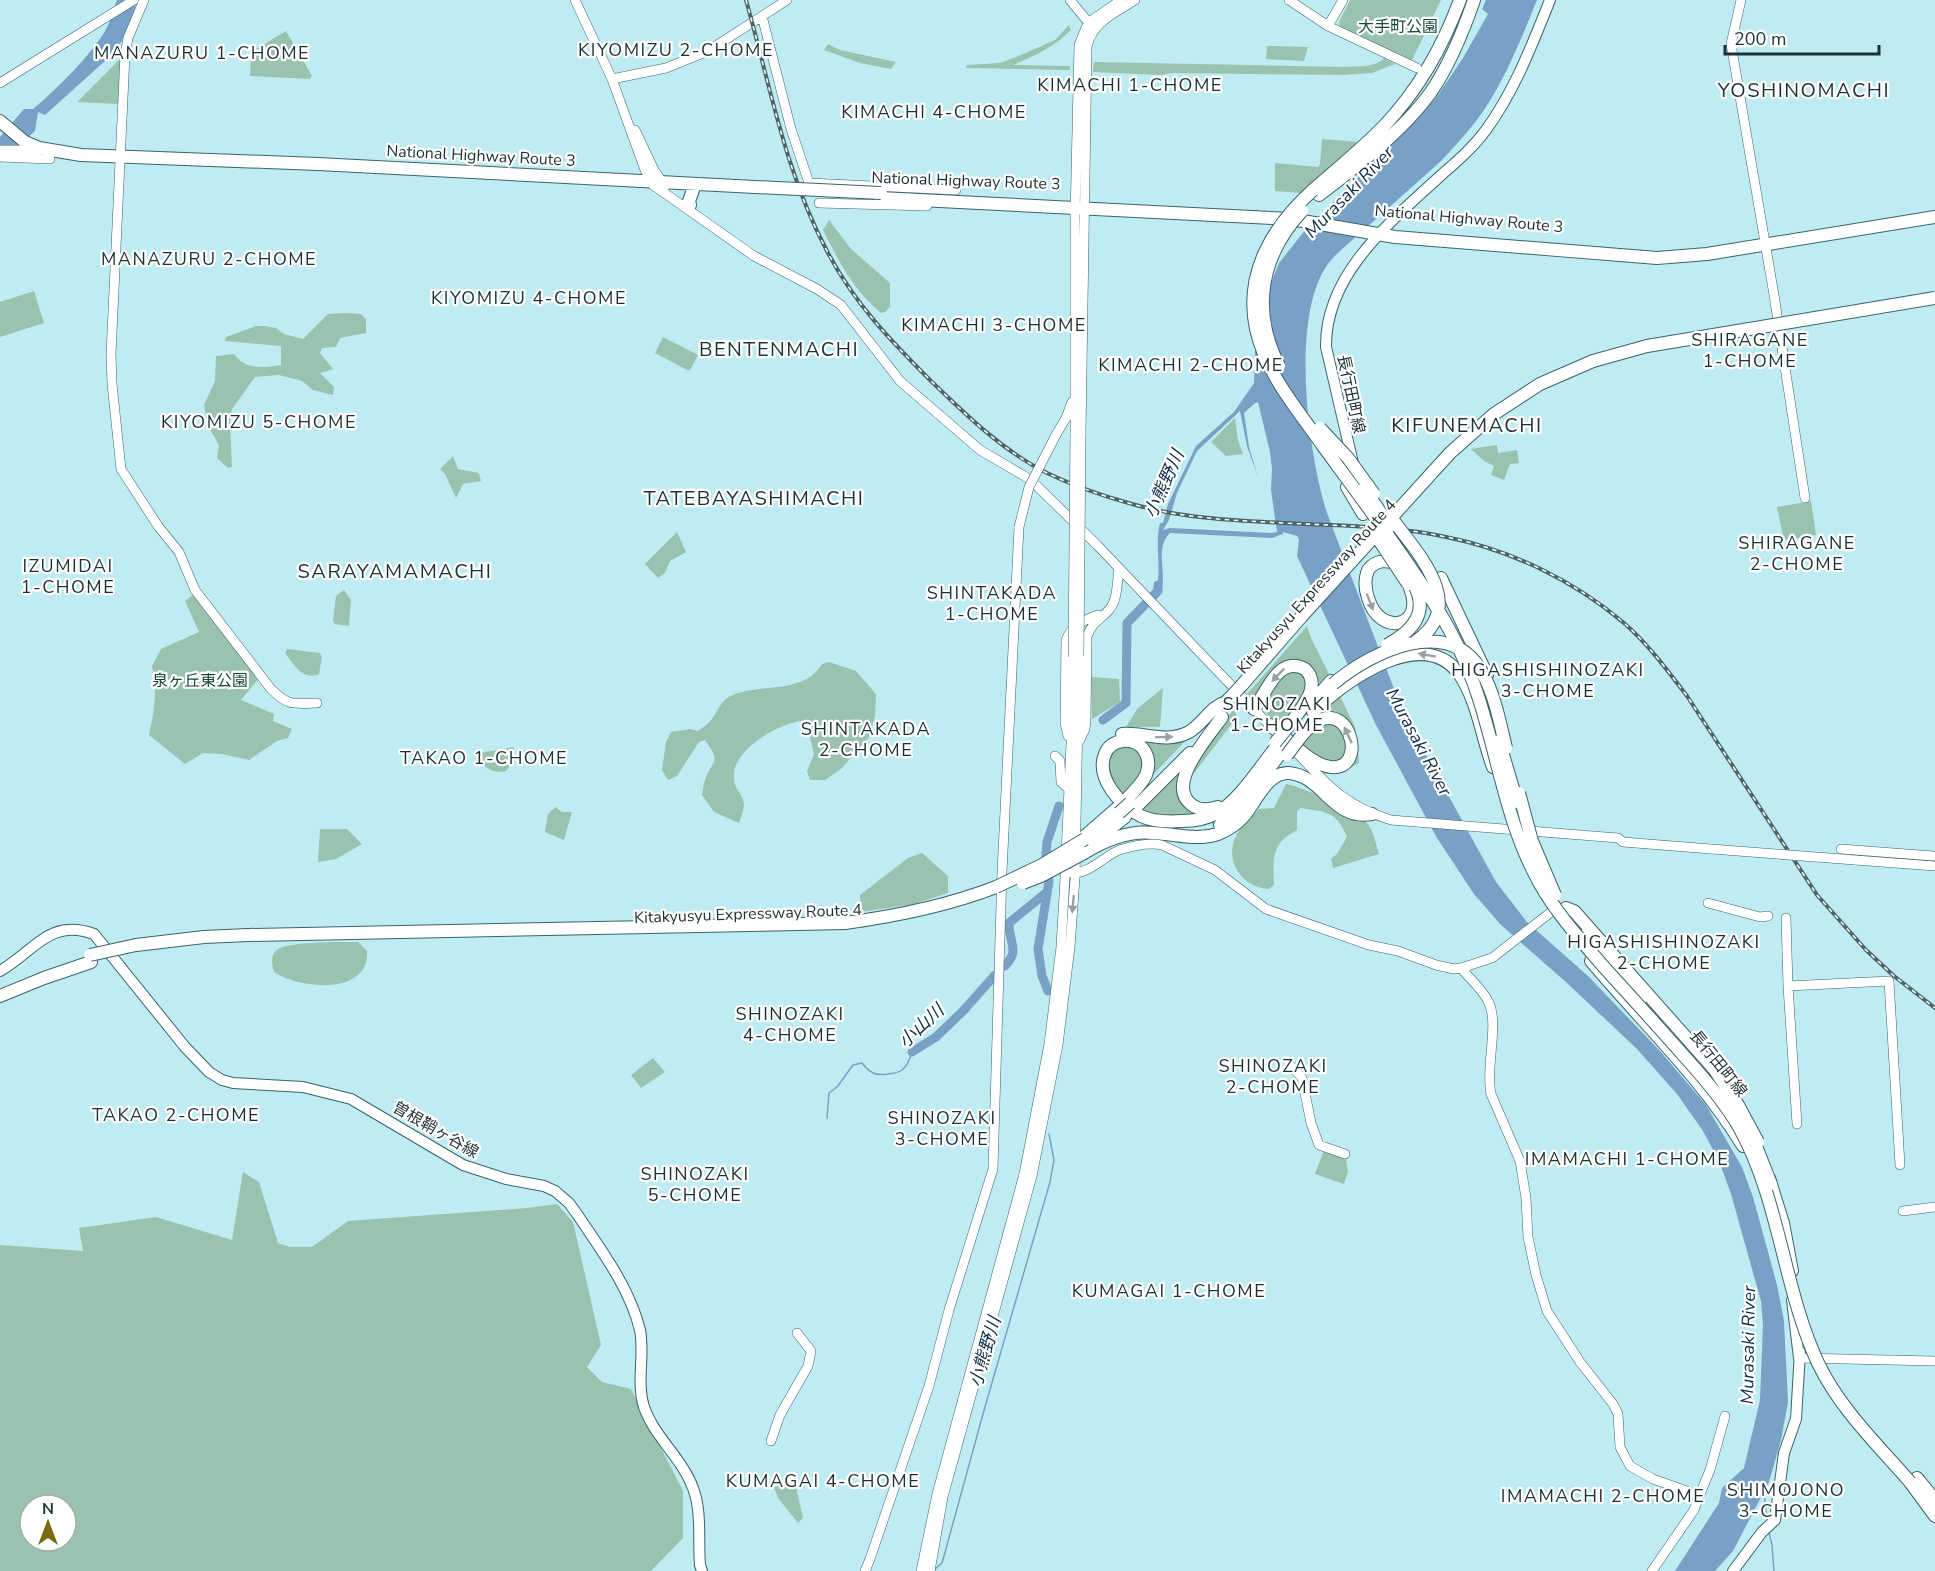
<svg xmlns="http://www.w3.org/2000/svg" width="1935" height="1571" font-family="'Nunito Sans','Noto Sans JP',sans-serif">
  <rect width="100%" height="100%" fill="#beecf2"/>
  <path fill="#99c2af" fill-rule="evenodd" d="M1350 0H1441L1411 62 1340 28 1339 22Z
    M1069 25 1071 30C1052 48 1037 55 1013 65L1070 66V70L966 68 967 65 1000 63 1021 55 1055 40Z
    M286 31 312 76 310 79 250 76 251 52Z
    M828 44 840 50 896 62 891 69 860 63 824 50Z
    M1267 46 1308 47 1304 61 1266 59Z
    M1384 58 1395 64 1372 73 1343 75 1171 73 1162 75 1093 72 1094 62 1344 67C1356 66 1375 68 1384 58Z
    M120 60 119 104 77 102 118 61Z
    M1322 139 1361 142 1302 193 1275 191V163L1318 167 1320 164Z
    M829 220 851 249 890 283V307L885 312 881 313C854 291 838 260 823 230Z
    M34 291 44 323 0 337V302Z
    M346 313 361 314 366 319V333L340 338 336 347 322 348 320 353 333 369 320 373 334 387 333 395 313 390 302 381 279 375 255 377 232 409 230 421 232 467 228 468 217 458 219 445 208 426 204 405 215 381 216 356 234 354C245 370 264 368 281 365V346L225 341 226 337 256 326H264L276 328 284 334 303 339 328 314Z
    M663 337 698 355 690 370H687L655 353Z
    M1235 418 1238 440 1243 454 1226 456 1211 442Z
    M1497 445 1498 453 1517 450 1519 463 1510 464 1504 480 1491 475 1494 466 1484 461 1471 449Z
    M453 456 458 469 479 473 481 481 463 484 456 498 445 474 440 469Z
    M1811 501 1816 535 1784 540 1777 507Z
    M677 532 686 552 670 561 665 573 658 578 645 564Z
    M344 590 351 600 349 626 335 624 333 621 336 596Z
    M193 595 259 678 241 700 274 714 273 721 292 729 288 738 277 741 249 760 222 754 203 753 185 764 149 735C154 713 158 688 152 666L161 649 199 632 185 601Z
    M1307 626 1311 638 1330 676 1321 684 1301 662C1275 656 1265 681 1253 700L1247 694Z
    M287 649 320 653 322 657 319 674C302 681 294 664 285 653Z
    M829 662 856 671 876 694 875 716 869 737 841 769 825 780H810L807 771 814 754 806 720C782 722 735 747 734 774 733 789 740 790 743 800 746 807 741 816 739 823L714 812 702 795C703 791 703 785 705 780 713 758 722 764 705 740L699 742 677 776 668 780 662 770 666 742 671 732 690 729 698 731C703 727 708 724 712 719 717 712 721 701 729 697 757 682 803 696 822 664Z
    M1297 669 1307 679 1303 699 1283 725C1279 722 1273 720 1270 717 1257 707 1270 690 1275 679Z
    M1091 677 1119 679 1120 702 1092 719Z
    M1163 688 1160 727H1126L1138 708Z
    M1339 694 1355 727 1359 763 1344 771 1325 774 1322 771 1325 769 1346 766 1349 722 1336 711 1321 708Z
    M1234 709 1237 717 1188 781 1186 779 1218 730Z
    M1316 724H1336L1348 743 1343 761 1320 760 1299 742Z
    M1137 737H1189L1153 775 1150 772Z
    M514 747 513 761 506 771C490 774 483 766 475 754Z
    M1125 747C1161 751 1134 784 1122 798 1118 790 1110 780 1108 771 1104 759 1113 748 1125 747Z
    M1183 767 1182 775 1199 816 1177 818 1137 812Z
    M1286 784C1302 786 1355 812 1367 823 1373 829 1376 845 1379 854L1333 868 1331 859 1337 854 1347 837C1336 810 1327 813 1301 808L1297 811V830C1271 843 1273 859 1274 885L1269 889C1241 887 1223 860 1237 834 1242 825 1252 817 1259 809L1274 808Z
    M555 807 562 812H572L564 840 545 832 548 814Z
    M320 829H347L362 844 336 859 318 862Z
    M922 853 948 876V893L914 904 861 912 860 895 908 858Z
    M358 942 367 951C370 996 299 989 274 972 272 965 270 955 277 950 287 941 343 942 358 942Z
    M653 1058 665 1072 641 1088 631 1075Z
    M1325 1148 1345 1154 1348 1171 1344 1184 1315 1174Z
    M243 1172 259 1182 278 1243 290 1247H312L348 1221 527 1208 557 1204 573 1222 601 1345 587 1367 602 1382 631 1389 683 1491V1538L651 1571H0V1245L83 1251 79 1228 156 1217 232 1240ZM30 1505H66V1541H30Z
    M795 1483 803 1518 798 1523 778 1498 774 1487Z"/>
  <path fill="#79a1c6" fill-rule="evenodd" d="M117 0H137C133 19 126 36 115 52L45 115 38 112 35 131 0 163V137L24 109H33C55 91 91 55 105 31 111 21 113 10 117 0Z
    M1486 0H1537C1522 37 1506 77 1484 110 1471 129 1456 145 1441 161 1416 183 1391 206 1366 228 1355 238 1342 248 1332 259 1288 307 1308 455 1327 513L1404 715 1496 882 1527 922 1588 976 1660 1051 1706 1105 1742 1167 1753 1197 1777 1285 1784 1321 1788 1402 1781 1440 1769 1482 1733 1551 1715 1571H1675L1719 1503 1722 1488 1744 1468 1760 1400 1763 1325 1761 1301 1731 1194 1719 1161 1703 1131 1677 1094 1637 1049 1567 983 1501 925 1474 894 1437 838 1376 725 1297 556 1299 540 1297 536 1283 532V534L1272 538 1170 533C1152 551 1171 578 1158 597L1155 594C1163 573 1154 545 1160 523H1163L1168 504 1196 446 1234 412 1254 383 1255 352 1270 286 1279 263 1306 229 1419 117 1438 95 1463 58 1488 14 1482 9ZM1258 402 1270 452 1272 469 1271 490 1277 532 1271 533 1170 528 1163 530 1169 520 1177 493 1197 451 1240 411 1247 446 1258 477 1249 447 1244 413 1254 404Z"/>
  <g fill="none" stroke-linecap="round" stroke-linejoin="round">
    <path stroke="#79a1c6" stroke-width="1.5" d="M827 1118 829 1093 837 1087 853 1065 862 1063C870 1073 875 1076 888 1074 893 1073 898 1073 902 1070 908 1066 910 1058 912 1052
      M1764 1492 1767 1523
      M1769 1533 1772 1545 1774 1571
      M935 1569 942 1563 944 1556 983 1414 1050 1182 1054 1160 1049 1134"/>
    <path stroke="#79a1c6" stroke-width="9" d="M1103 720 1126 703 1127 623 1158 591V585
      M1005 966C1021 949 1008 942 1009 923L1047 892
      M1048 991 1042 976 1038 949 1049 881 1045 866 1047 842 1059 806
      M912 1052 936 1037 964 1010 995 975"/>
    <path stroke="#9ec6cc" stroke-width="12" stroke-dasharray="12 6" stroke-linecap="butt" d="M1142 823 1167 831"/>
    <g stroke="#396469" stroke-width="10">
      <path id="secondary" d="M144 0 128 38 125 55 111 354 112 384 121 469 158 526 179 552 195 590 271 689C288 706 293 704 317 703
        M575 0 612 79 645 170 653 185 754 256 817 289 841 305 900 381 980 450 1026 477 1037 486 1097 545 1273 729
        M1070 0 1092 27
        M1289 0 1328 26 1417 68
        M1741 0 1731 44 1774 295 1805 498
        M762 16 791 129 809 183 956 190
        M1328 26 1343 0
        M612 79 666 68 708 51 787 0
        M0 83 134 0
        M635 130 654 170 665 186
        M0 150H38
        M0 157 50 159
        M819 203 927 206
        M1057 433 1066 418 1072 402
        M1075 433V216L1079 45 1088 23 1121 0
        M1081 433 1087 47C1092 22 1115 13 1135 0
        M1068 736 1065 723 1066 641C1070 626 1084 620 1098 615
        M1080 740 1085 729 1086 720 1087 636C1094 620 1098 622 1109 610 1118 600 1117 581 1119 568
        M1298 754C1329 787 1346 806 1391 820L1618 838 1623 842 1711 849
        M1055 756 1060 761 1061 782 1073 793
        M1841 849 1933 856
        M1855 860 1935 866
        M1072 873C1091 873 1103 857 1119 850 1132 846 1150 842 1162 845L1215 870 1266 909 1369 945 1398 951 1436 965 1454 969 1461 968 1492 958 1555 909
        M1708 903 1760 917 1768 916
        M1786 918 1788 986 1797 1124
        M1461 968C1470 979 1482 989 1488 1001 1500 1024 1485 1065 1491 1094L1520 1161 1526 1198 1528 1237 1536 1275 1547 1311 1580 1362 1613 1404 1618 1414 1620 1447 1630 1466 1653 1479 1695 1494 1698 1499 1694 1510 1652 1571
        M1788 986 1889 981 1900 1165
        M1292 1067 1302 1078 1311 1123 1319 1145 1345 1154
        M1903 1211 1935 1207
        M1799 1358 1935 1361
        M771 1441 780 1415 808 1366 811 1351 797 1333
        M1698 1499 1710 1470 1725 1416
        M865 1571 870 1559 929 1386 949 1310 993 1169 1002 872 1019 527
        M921 1571 937 1494 1024 1174 1049 1044 1061 947 1065 878 1071 743 1073 657
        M930 1571 943 1497 1032 1176 1058 1045 1070 947 1075 878 1079 656"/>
    </g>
    <g stroke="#396469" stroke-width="12">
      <path id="primary" d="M1353 463 1326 347C1325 275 1389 223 1438 178 1455 163 1472 149 1486 130 1515 90 1532 45 1550 0
        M1586 933 1643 998
        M0 971C35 951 49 918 94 934L185 1047 209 1072 222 1080 233 1083 303 1087 351 1099 463 1165 506 1179 544 1186 555 1191 569 1203 577 1214C601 1250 630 1288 640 1330 645 1355 636 1382 644 1407 655 1438 682 1458 693 1488 702 1511 698 1541 700 1565L702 1571
        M1770 1178 1784 1223 1793 1271
        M1792 1300 1799 1358
        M1733 1571 1762 1532 1775 1520 1784 1453 1796 1419 1800 1352"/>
    </g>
    <g stroke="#396469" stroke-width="14">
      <path id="highway" d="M0 121 25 142 39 148 81 155 318 164 755 187
        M1313 190C1337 169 1363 148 1385 125 1419 89 1443 46 1460 0
        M1319 195C1357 166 1403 131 1431 92 1450 64 1463 32 1474 0
        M880 198 1291 219 1395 237 1657 258 1707 254 1935 217
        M690 205 689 201 693 190
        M1347 487 1363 514
        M1399 564C1387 560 1376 559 1368 570 1364 580 1365 589 1368 598 1380 638 1426 627 1410 588
        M1441 578 1487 675
        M1242 685 1302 616
        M1309 706 1331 681
        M1254 709C1267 692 1278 655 1305 669 1324 687 1298 712 1287 728
        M1313 712C1344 681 1424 623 1460 675 1478 702 1482 738 1493 767
        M1270 725C1285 737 1309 762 1326 766 1375 779 1347 675 1299 739
        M1122 734C1145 732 1166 744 1189 732 1203 724 1210 707 1226 702
        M1126 800C1133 792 1142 784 1146 775 1153 757 1142 739 1123 741 1115 742 1108 746 1105 754 1095 778 1121 806 1141 816 1154 822 1168 822 1182 821 1194 821 1206 819 1217 813 1240 800 1261 765 1278 745
        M1218 807C1209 810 1200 811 1192 805 1164 785 1209 736 1222 717
        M1135 808 1190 753
        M1220 825 1237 811 1283 750
        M1085 836 1116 809
        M1093 842 1125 817
        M1084 853C1105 840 1129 830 1154 833 1176 834 1196 841 1218 834 1228 830 1237 824 1244 816 1256 802 1267 772 1289 773 1324 776 1332 821 1372 814
        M1566 908 1574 911 1714 1069
        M136 945 204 937 248 935 845 923C897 916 947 906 996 887
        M1591 961C1642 1022 1702 1078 1743 1146
        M0 996 44 978 91 962
        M1917 1478 1935 1500
        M1910 1482 1935 1516"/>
    </g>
    <use href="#secondary" stroke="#fff" stroke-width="9"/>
    <use href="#primary" stroke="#fff" stroke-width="10"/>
    <use href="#highway" stroke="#fff" stroke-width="12"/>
    <g stroke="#4a6467" stroke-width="4">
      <path id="rail" d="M746 0C770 85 785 172 827 251 854 303 890 340 931 381 966 415 1003 451 1047 473 1074 486 1103 496 1132 504 1187 520 1247 521 1304 524 1351 526 1400 527 1446 537 1511 550 1573 580 1624 623 1648 644 1668 671 1687 696L1817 895 1866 950 1894 976 1935 1008"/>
    </g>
    <use href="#rail" stroke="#fff" stroke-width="1.5" stroke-dasharray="4.5" stroke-linecap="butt"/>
    <g stroke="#396469" stroke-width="10" stroke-linecap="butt">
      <path id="secondary-bridge" d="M1019 527 1029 487 1057 433
        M1079 656 1081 433
        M1073 657 1075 433
        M1711 849 1855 860"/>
    </g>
    <g stroke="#396469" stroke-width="14" stroke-linecap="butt">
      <path id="highway-bridge" d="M755 187 881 193
        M1313 190C1273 226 1244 273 1256 329 1266 374 1298 410 1323 446 1359 495 1396 544 1428 594 1449 626 1466 659 1478 696 1498 757 1507 825 1539 882 1556 913 1580 939 1603 966 1630 996 1657 1025 1684 1056 1704 1078 1724 1101 1739 1127 1780 1200 1783 1288 1818 1363 1840 1409 1878 1445 1910 1482
        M1279 366C1251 311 1260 256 1302 211
        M1320 428 1348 458 1374 494
        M1364 489 1390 526
        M1390 516C1416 552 1470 605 1415 642
        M1371 528 1408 584
        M1302 616 1450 453 1494 414 1540 384 1593 361 1647 346 1935 298
        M1387 645C1413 631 1430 612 1413 583
        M1333 684C1371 652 1449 613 1482 672 1495 695 1500 723 1506 748
        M1226 702 1242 685
        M1499 741 1517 802
        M1275 743 1287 728
        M1287 755 1299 739
        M1519 793 1532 841 1555 895
        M1119 813 1130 803
        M1023 883 1041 876 1084 853
        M996 887 1042 865 1085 839
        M90 955 136 945
        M1714 1069 1738 1105 1758 1142
        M1752 1136 1771 1184"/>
    </g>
    <use href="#secondary-bridge" stroke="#fff" stroke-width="9"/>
    <use href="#highway-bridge" stroke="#fff" stroke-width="12"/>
  </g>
  <defs><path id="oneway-solid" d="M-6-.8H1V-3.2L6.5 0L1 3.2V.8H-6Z" transform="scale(1.5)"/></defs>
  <g fill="#99a2a3">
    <use href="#oneway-solid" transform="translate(1370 602) rotate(69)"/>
    <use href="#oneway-solid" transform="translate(1427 655) rotate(-170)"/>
    <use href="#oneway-solid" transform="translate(1278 675) rotate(134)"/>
    <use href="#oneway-solid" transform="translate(1348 735) rotate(-115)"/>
    <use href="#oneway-solid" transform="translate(1164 737) rotate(-1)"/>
    <use href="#oneway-solid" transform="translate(1073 904) rotate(95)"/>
  </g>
  <g text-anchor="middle" stroke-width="4.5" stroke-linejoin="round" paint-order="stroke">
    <g font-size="16" fill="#194836" stroke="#fff">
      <text x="1398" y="32">大手町公園</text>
      <text x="200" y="686">泉ヶ丘東公園</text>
    </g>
    <g font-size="16" fill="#1d3032" stroke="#fff">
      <text transform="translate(481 155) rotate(3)" y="6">National Highway Route 3</text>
      <text transform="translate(966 180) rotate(2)" y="6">National Highway Route 3</text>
      <text transform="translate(1469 218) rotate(5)" y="6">National Highway Route 3</text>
      <text transform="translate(1352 394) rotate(78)" y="6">長行田町線</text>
      <text transform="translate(1316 586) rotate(-48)" y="6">Kitakyusyu Expressway Route 4</text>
      <text transform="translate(748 913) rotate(-2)" y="6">Kitakyusyu Expressway Route 4</text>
      <text transform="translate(1719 1063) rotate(51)" y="6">長行田町線</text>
      <text transform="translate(436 1129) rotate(30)" y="6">曽根鞘ヶ谷線</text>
    </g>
    <g font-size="18" letter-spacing="1.5" fill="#1d3032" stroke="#fff">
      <text x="676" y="56">KIYOMIZU 2-CHOME</text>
      <text x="202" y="59">MANAZURU 1-CHOME</text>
      <text x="1130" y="91">KIMACHI 1-CHOME</text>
      <text x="934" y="118">KIMACHI 4-CHOME</text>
      <text x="209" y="265">MANAZURU 2-CHOME</text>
      <text x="529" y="304">KIYOMIZU 4-CHOME</text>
      <text x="994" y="331">KIMACHI 3-CHOME</text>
      <text x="1750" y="346">SHIRAGANE<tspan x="1750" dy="21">1-CHOME</tspan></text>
      <text x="1191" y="371">KIMACHI 2-CHOME</text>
      <text x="259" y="428">KIYOMIZU 5-CHOME</text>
      <text x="1797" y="549">SHIRAGANE<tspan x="1797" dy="21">2-CHOME</tspan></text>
      <text x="68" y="572">IZUMIDAI<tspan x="68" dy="21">1-CHOME</tspan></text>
      <text x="992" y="599">SHINTAKADA<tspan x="992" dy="21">1-CHOME</tspan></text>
      <text x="1548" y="676">HIGASHISHINOZAKI<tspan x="1548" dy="21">3-CHOME</tspan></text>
      <text x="1277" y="710">SHINOZAKI<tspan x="1277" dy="21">1-CHOME</tspan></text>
      <text x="866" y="735">SHINTAKADA<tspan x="866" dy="21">2-CHOME</tspan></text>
      <text x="484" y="764">TAKAO 1-CHOME</text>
      <text x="1664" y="948">HIGASHISHINOZAKI<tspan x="1664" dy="21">2-CHOME</tspan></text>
      <text x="790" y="1020">SHINOZAKI<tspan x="790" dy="21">4-CHOME</tspan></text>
      <text x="1273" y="1072">SHINOZAKI<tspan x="1273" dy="21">2-CHOME</tspan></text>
      <text x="176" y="1121">TAKAO 2-CHOME</text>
      <text x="942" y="1124">SHINOZAKI<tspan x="942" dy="21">3-CHOME</tspan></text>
      <text x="1627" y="1165">IMAMACHI 1-CHOME</text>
      <text x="695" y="1180">SHINOZAKI<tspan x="695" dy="21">5-CHOME</tspan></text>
      <text x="1169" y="1297">KUMAGAI 1-CHOME</text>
      <text x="823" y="1487">KUMAGAI 4-CHOME</text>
      <text x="1786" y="1496">SHIMOJONO<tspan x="1786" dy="21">3-CHOME</tspan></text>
      <text x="1603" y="1502">IMAMACHI 2-CHOME</text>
    </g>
    <g font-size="18" font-style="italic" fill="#0e2d47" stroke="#fff">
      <text transform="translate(1349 192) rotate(-46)" y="6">Murasaki River</text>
      <text transform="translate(1164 484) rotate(-66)" y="6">小熊野川</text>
      <text transform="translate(1419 742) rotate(62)" y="6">Murasaki River</text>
      <text transform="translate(921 1026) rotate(-43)" y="6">小山川</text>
      <text transform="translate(1748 1345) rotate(-89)" y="6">Murasaki River</text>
      <text transform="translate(985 1352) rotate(-74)" y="6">小熊野川</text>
    </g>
    <g font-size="20" letter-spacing="1.5" fill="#1d3032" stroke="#fff">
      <text x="1804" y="97">YOSHINOMACHI</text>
      <text x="779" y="356">BENTENMACHI</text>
      <text x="1467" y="432">KIFUNEMACHI</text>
      <text x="754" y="505">TATEBAYASHIMACHI</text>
      <text x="395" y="578">SARAYAMAMACHI</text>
    </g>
  </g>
  <g transform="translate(48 1523)"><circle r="28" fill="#ffffff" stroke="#a5acad" stroke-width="1.5"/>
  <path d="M0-4.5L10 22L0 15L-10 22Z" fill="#776e0b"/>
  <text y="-9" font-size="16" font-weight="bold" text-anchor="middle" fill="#1d3032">N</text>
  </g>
  <path d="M1725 45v9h154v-9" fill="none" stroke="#1d3032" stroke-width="3"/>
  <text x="1734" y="45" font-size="18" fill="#1d3032" stroke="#ffffff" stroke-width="4.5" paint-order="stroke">200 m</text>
</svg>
